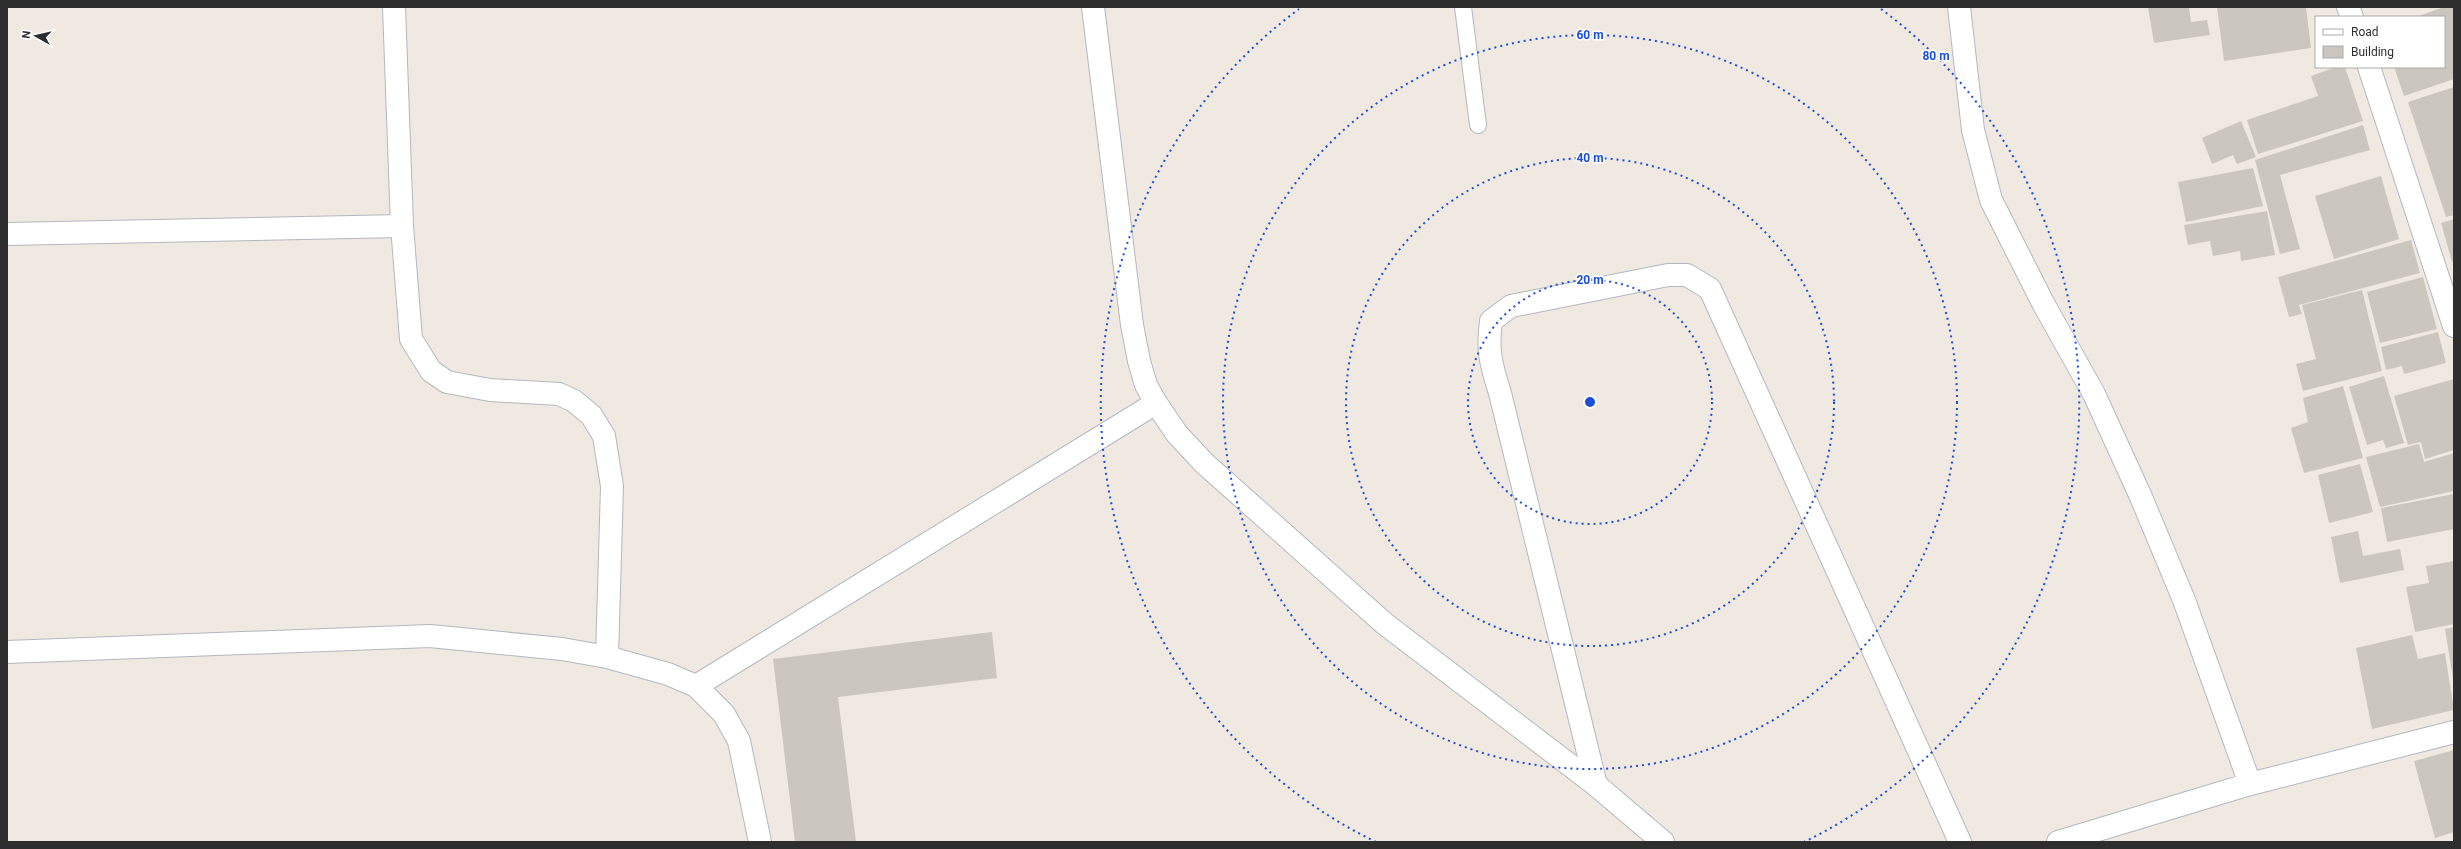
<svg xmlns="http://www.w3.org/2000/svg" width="2461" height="849" font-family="Roboto,sans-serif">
  <rect width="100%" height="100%" fill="#efe9e1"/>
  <path fill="#cbc7bf" d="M2148 7H2189L2191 22 2207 20 2210 35 2154 43Z
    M2217 7H2306L2311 48 2224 61Z
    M2444 7H2454V79L2404 96 2394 67H2444V17H2416Z
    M2336 67H2345L2363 121 2258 154 2247 120 2318 96 2311 76Z
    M2454 87V215L2446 217 2408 102Z
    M2241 121 2256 157 2237 164 2233 155 2212 164 2202 138Z
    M2363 125 2370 150 2280 175 2300 249 2280 254 2255 160Z
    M2253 168 2263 206 2186 222 2178 182Z
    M2381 176 2399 239 2334 259 2315 196Z
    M2267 211 2275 255 2241 261 2240 251 2213 256 2210 241 2188 245 2184 225Z
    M2454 219V262H2452L2441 223Z
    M2411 240 2420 273 2299 305 2302 314 2289 317 2278 277Z
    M2423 277 2437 329 2380 343 2367 292Z
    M2362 290 2382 371 2303 391 2296 364 2316 359 2302 305Z
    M2438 332 2446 363 2404 374 2402 366 2386 370 2381 347Z
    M2384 376 2404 443 2386 448 2383 440 2367 445 2349 387Z
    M2454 379V450L2425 459 2421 442 2408 445 2394 396Z
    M2343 386 2363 458 2304 473 2291 428 2308 422 2303 398Z
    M2419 444 2424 462 2454 453V491L2380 507 2366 457Z
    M2360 464 2373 512 2329 523 2318 475Z
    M2454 494V529L2387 542 2381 508Z
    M2358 531 2363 556 2400 549 2404 570 2340 583 2331 537Z
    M2454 561V624L2415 632 2406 587 2429 583 2426 566Z
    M2454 627V679H2453L2445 629Z
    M992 632 997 678 838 697 856 842H795L773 659Z
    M2412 635 2418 659 2445 653 2454 710 2372 729 2356 648Z
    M2454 750V832L2435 838 2414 761Z"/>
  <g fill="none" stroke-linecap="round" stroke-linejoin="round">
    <g stroke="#b4b7c1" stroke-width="18">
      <path id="lane" d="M1463 7 1478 125"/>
    </g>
    <g stroke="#b4b7c1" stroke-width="24">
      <path id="street" d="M394 7 402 226 411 339 431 371 447 382 490 390 559 394 574 401 591 415 604 436 612 486 607 657
        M1959 7 1973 130 1991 200 2043 303 2094 394 2141 497 2184 600 2250 784
        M2348 7 2352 17
        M2369 67 2454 326
        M7 234 402 226
        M7 652 430 636 562 649 607 657 668 674 696 686 724 714 739 741 760 842
        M696 686 1156 403
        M1596 785 1500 393C1491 365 1487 351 1491 321L1511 306 1668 275H1687L1710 289 1960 842
        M2058 842 2250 784 2454 732"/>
    </g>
    <g stroke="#b4b7c1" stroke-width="24">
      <path id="secondary" d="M1093 7 1132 325 1139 361 1146 385 1156 403 1177 434 1204 463 1385 624 1596 785 1663 842"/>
    </g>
    <use href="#lane" stroke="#fff" stroke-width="16"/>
    <use href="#street" stroke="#fff" stroke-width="22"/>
    <use href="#secondary" stroke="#fff" stroke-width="22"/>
  </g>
  <g fill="none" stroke="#1d4ed8" stroke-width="2" stroke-dasharray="2 4">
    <circle cx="1590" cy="402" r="122"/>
    <circle cx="1590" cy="402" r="244"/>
    <circle cx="1590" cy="402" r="367"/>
    <path d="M1376 842A489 489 0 0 1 1299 9M1881 9A489 489 0 0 1 1804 842"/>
  </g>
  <circle cx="1590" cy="402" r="6" fill="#1d4ed8" stroke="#fff" stroke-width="2"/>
  <g font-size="12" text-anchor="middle" font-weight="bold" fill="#1d4ed8" stroke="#fff" stroke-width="3" stroke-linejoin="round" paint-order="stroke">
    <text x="1590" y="39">60 m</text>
    <text x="1936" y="60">80 m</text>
    <text x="1590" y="162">40 m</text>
    <text x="1590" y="284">20 m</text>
  </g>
  <rect width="2461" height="849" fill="none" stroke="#2e2e2e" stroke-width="16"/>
  <rect x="2315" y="16" width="130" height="52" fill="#ffffff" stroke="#ababab"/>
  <rect x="2323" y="29" width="20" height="6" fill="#ffffff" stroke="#ababab"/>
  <text x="2351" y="36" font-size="12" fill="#2e2e2e">Road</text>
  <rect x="2323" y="46" width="20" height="12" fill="#cbc7bf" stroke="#ababab"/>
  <text x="2351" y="56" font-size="12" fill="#2e2e2e">Building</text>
  <g transform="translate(36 36) rotate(278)" stroke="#ffffff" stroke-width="3" paint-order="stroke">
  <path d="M0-3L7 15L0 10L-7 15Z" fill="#2e2e2e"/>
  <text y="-6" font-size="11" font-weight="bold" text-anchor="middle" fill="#2e2e2e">N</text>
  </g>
</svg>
